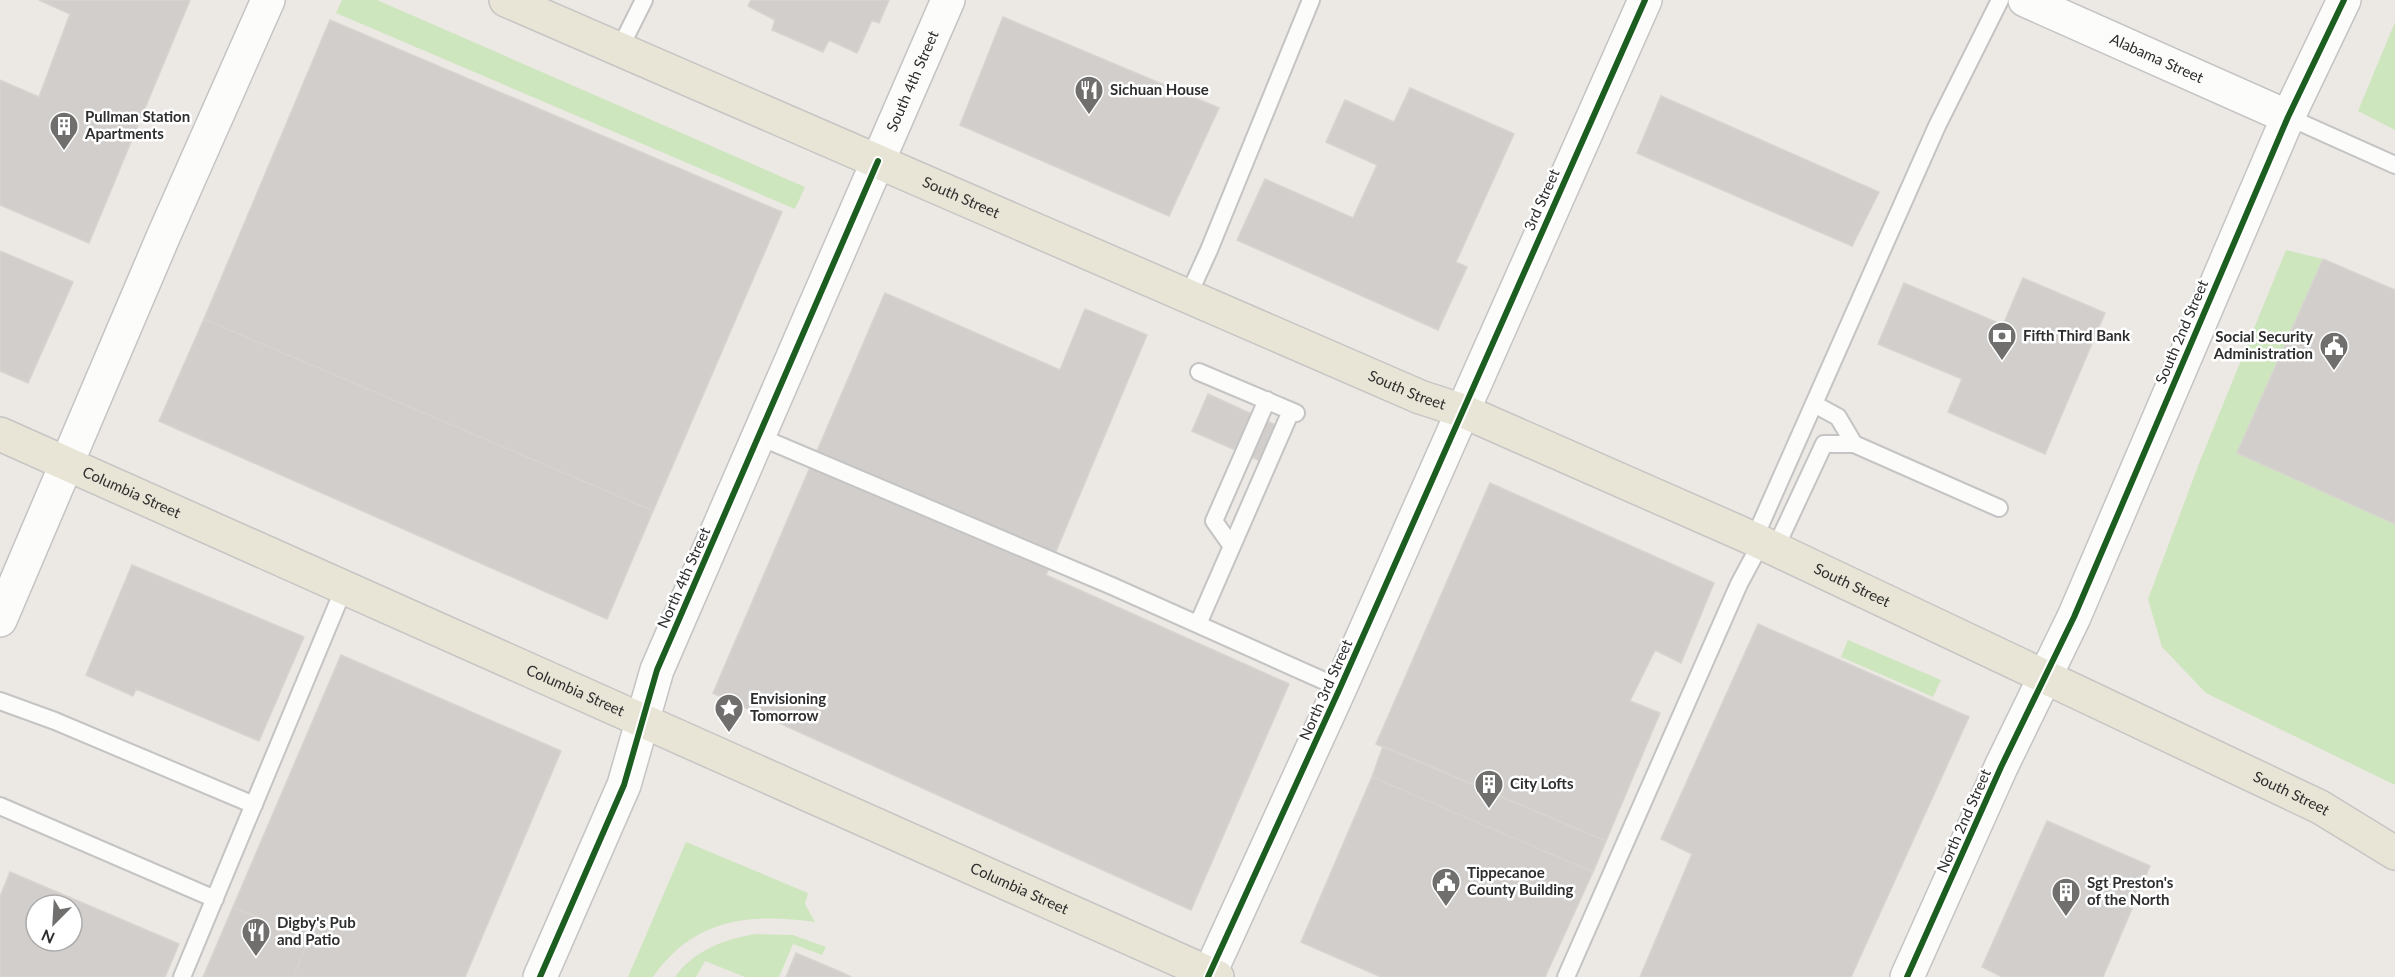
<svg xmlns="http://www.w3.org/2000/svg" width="2395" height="977" font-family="Lato,sans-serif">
  <rect width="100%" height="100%" fill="#ece8e4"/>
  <path fill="#cee6be" d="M342 0H377L805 187 795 209 336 13Z
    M2395 22V130L2358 111Z
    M2286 250 2323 259 2237 453 2395 524V785L2206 693 2162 647 2148 599 2200 461Z
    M1848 640 1941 680 1933 697 1841 657Z
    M686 842 808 893 805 904 815 922C750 913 694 918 653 977H628Z
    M757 934 793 935 826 947 822 955 793 944 779 977H745L705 961 696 977H675C693 951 726 938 757 934Z"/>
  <path fill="#d1cecb" stroke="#d7d4d0" stroke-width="1.5" fill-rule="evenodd" d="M39 0H190L89 243 0 205V80L39 97 70 14Z
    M751 0H889L879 23 872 20 857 53 829 40 823 52 772 30 775 20 748 6Z
    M1003 17 1219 108 1169 216 960 125Z
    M330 20 782 212 653 511 204 319Z
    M1410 88 1514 134 1456 262 1467 267 1438 330 1237 240 1265 179 1353 218 1377 165 1326 142 1345 100 1394 122Z
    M1661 96 1879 192 1852 246 1637 153Z
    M0 251 73 282 28 383 0 371Z
    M2323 259 2395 290V524L2237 453Z
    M2023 278 2105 313 2045 454 1948 412 1962 379 1878 344 1904 283 2003 325Z
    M885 293 1060 370 1085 309 1147 335 1046 575 1289 684 1191 910 713 693Z
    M204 319 653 511 607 619 159 421Z
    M1208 394 1280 427 1265 463 1192 431Z
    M1490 483 1714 583 1681 663 1655 650 1630 701 1660 713 1606 841 1376 744Z
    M132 565 304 637 259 741 136 689 133 696 86 675Z
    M1758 624 1969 717 1851 977H1640L1692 854 1661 839Z
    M341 655 561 751 465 977H293L309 939 233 907Z
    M1383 746 1606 841 1593 872 1372 777Z
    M1372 777 1593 872 1545 977H1381L1301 942Z
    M2047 821 2150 866 2103 977H2002L1982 967Z
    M10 872 179 944 165 977H0V897ZM36 905H72V941H36Z
    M233 907 309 939 293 977H203Z
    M796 953 843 973 851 977H786Z"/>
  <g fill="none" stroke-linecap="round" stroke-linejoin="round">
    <g stroke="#c5c4c5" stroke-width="20">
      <path id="service" d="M619 50 644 0
        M2288 117 2395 165
        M1188 296 1209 250 1311 0
        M1199 372 1296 413
        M1814 404 1838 417 1854 444
        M760 437 1112 586 1340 688
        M1754 539 1937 126 2000 0
        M1231 545 1214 521 1267 400
        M1775 549 1824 444H1854L1999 508
        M1198 624 1291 411
        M0 701 55 721 254 805
        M0 806 215 899
        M182 977 344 588
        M1566 977 1739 584 1761 543"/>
    </g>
    <g stroke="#c5c4c5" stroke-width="36">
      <g id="minor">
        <path id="s1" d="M2025 0 2288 117"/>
        <path d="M0 620 164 235 268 0"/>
        <path d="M1907 977 2001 767 2074 617 2288 117 2344 0"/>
      </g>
    </g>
    <g stroke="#c5c4c5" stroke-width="36">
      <path id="tertiary" d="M540 977 624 785 657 670 878 161
        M1208 977 1340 688 1645 0"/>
    </g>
    <g stroke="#c5c4c5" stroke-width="36">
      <g id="secondary">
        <path id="s2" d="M878 161 948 0"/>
      </g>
    </g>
    <g stroke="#c6c5c4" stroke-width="36">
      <g id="primary">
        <path id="s3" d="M506 0 1420 397 1463 411 1754 539 2320 807 2395 853"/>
        <path id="s4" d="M0 434 1217 977"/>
      </g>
    </g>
    <use href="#service" stroke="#fcfcfb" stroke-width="16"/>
    <use href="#minor" stroke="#fcfcfb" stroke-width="33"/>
    <use href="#tertiary" stroke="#fcfcfb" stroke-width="33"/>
    <use href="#secondary" stroke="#fcfcfb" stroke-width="33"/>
    <use href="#primary" stroke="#e8e4d6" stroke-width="33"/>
    <g stroke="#fff" stroke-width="10">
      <path id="cycleway" d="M540 977 624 785 657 670 878 161
        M1208 977 1340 688 1645 0
        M1907 977 2001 767 2074 617 2288 117 2344 0"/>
    </g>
    <use href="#cycleway" stroke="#1b5e20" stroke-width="6"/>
  </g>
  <defs>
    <g id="restaurant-pin" transform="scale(1.5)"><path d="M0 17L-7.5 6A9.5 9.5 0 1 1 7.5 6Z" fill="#706f6e" stroke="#fff"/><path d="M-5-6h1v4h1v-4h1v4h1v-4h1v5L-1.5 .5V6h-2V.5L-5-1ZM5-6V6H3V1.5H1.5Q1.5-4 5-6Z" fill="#fff"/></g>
    <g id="building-pin" transform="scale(1.5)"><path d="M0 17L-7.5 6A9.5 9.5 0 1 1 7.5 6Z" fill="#706f6e" stroke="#fff"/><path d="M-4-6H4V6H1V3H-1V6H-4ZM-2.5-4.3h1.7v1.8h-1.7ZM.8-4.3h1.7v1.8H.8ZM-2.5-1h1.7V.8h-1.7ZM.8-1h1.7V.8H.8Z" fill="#fff"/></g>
    <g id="bank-pin" transform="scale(1.5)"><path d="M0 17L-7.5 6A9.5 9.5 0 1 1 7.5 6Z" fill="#706f6e" stroke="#fff"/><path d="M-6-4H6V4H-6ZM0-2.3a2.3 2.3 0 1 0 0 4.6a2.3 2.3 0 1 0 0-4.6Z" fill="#fff"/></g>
    <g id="civic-pin" transform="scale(1.5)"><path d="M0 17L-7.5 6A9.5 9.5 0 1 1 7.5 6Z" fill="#706f6e" stroke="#fff"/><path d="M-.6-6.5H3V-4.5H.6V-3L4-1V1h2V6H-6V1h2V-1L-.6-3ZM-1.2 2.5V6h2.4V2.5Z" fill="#fff"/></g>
    <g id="sight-pin" transform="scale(1.5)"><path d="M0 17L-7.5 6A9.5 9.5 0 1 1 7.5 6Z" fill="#706f6e" stroke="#fff"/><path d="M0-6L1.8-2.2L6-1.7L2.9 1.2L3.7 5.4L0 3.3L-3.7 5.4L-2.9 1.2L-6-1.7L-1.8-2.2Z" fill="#fff"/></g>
  </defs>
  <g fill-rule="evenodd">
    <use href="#restaurant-pin" x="1089" y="90"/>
    <use href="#building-pin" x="64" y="126"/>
    <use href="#bank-pin" x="2002" y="336"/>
    <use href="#civic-pin" x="2334" y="346"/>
    <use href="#sight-pin" x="729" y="708"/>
    <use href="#building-pin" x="1489" y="784"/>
    <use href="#civic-pin" x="1446" y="882"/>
    <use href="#building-pin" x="2066" y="892"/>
    <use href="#restaurant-pin" x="256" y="932"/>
  </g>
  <g text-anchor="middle" stroke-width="5" stroke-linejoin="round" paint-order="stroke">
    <g font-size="15" fill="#2e2e2e" stroke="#fff">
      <text dy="5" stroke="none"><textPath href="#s1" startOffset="144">Alabama Street</textPath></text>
      <text dy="5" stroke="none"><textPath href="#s2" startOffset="87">South 4th Street</textPath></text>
      <text dy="5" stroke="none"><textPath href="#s3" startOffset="496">South Street</textPath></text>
      <text transform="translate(1542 200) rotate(-66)" y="5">3rd Street</text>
      <text transform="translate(2182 332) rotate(-67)" y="5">South 2nd Street</text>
      <text dy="5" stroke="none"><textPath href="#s3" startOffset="982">South Street</textPath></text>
      <text dy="5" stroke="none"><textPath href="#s4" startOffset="144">Columbia Street</textPath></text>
      <text transform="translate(684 578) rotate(-66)" y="5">North 4th Street</text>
      <text dy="5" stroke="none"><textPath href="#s3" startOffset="1468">South Street</textPath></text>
      <text transform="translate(1326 690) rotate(-66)" y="5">North 3rd Street</text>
      <text dy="5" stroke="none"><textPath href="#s4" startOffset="630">Columbia Street</textPath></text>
      <text dy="5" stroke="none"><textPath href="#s3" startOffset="1954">South Street</textPath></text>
      <text transform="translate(1964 821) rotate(-66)" y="5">North 2nd Street</text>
      <text dy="5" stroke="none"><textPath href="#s4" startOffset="1116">Columbia Street</textPath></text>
    </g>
    <g font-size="15" font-weight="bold" fill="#2e2e2e" stroke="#fff" text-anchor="start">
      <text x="1110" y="95">Sichuan House</text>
      <text x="85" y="122">Pullman Station<tspan x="85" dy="17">Apartments</tspan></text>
      <text x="2023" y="341">Fifth Third Bank</text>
      <text x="2313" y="342" text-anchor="end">Social Security<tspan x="2313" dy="17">Administration</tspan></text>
      <text x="750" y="704">Envisioning<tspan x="750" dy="17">Tomorrow</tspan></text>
      <text x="1510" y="789">City Lofts</text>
      <text x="1467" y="878">Tippecanoe<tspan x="1467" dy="17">County Building</tspan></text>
      <text x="2087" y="888">Sgt Preston's<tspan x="2087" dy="17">of the North</tspan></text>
      <text x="277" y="928">Digby's Pub<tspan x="277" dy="17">and Patio</tspan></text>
    </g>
  </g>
  <g transform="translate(54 923) rotate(204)"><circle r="28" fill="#ffffff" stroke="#ababab" stroke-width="1.5"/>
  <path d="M0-4.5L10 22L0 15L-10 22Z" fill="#706f6e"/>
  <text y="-9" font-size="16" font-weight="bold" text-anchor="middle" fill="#2e2e2e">N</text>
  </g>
</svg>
